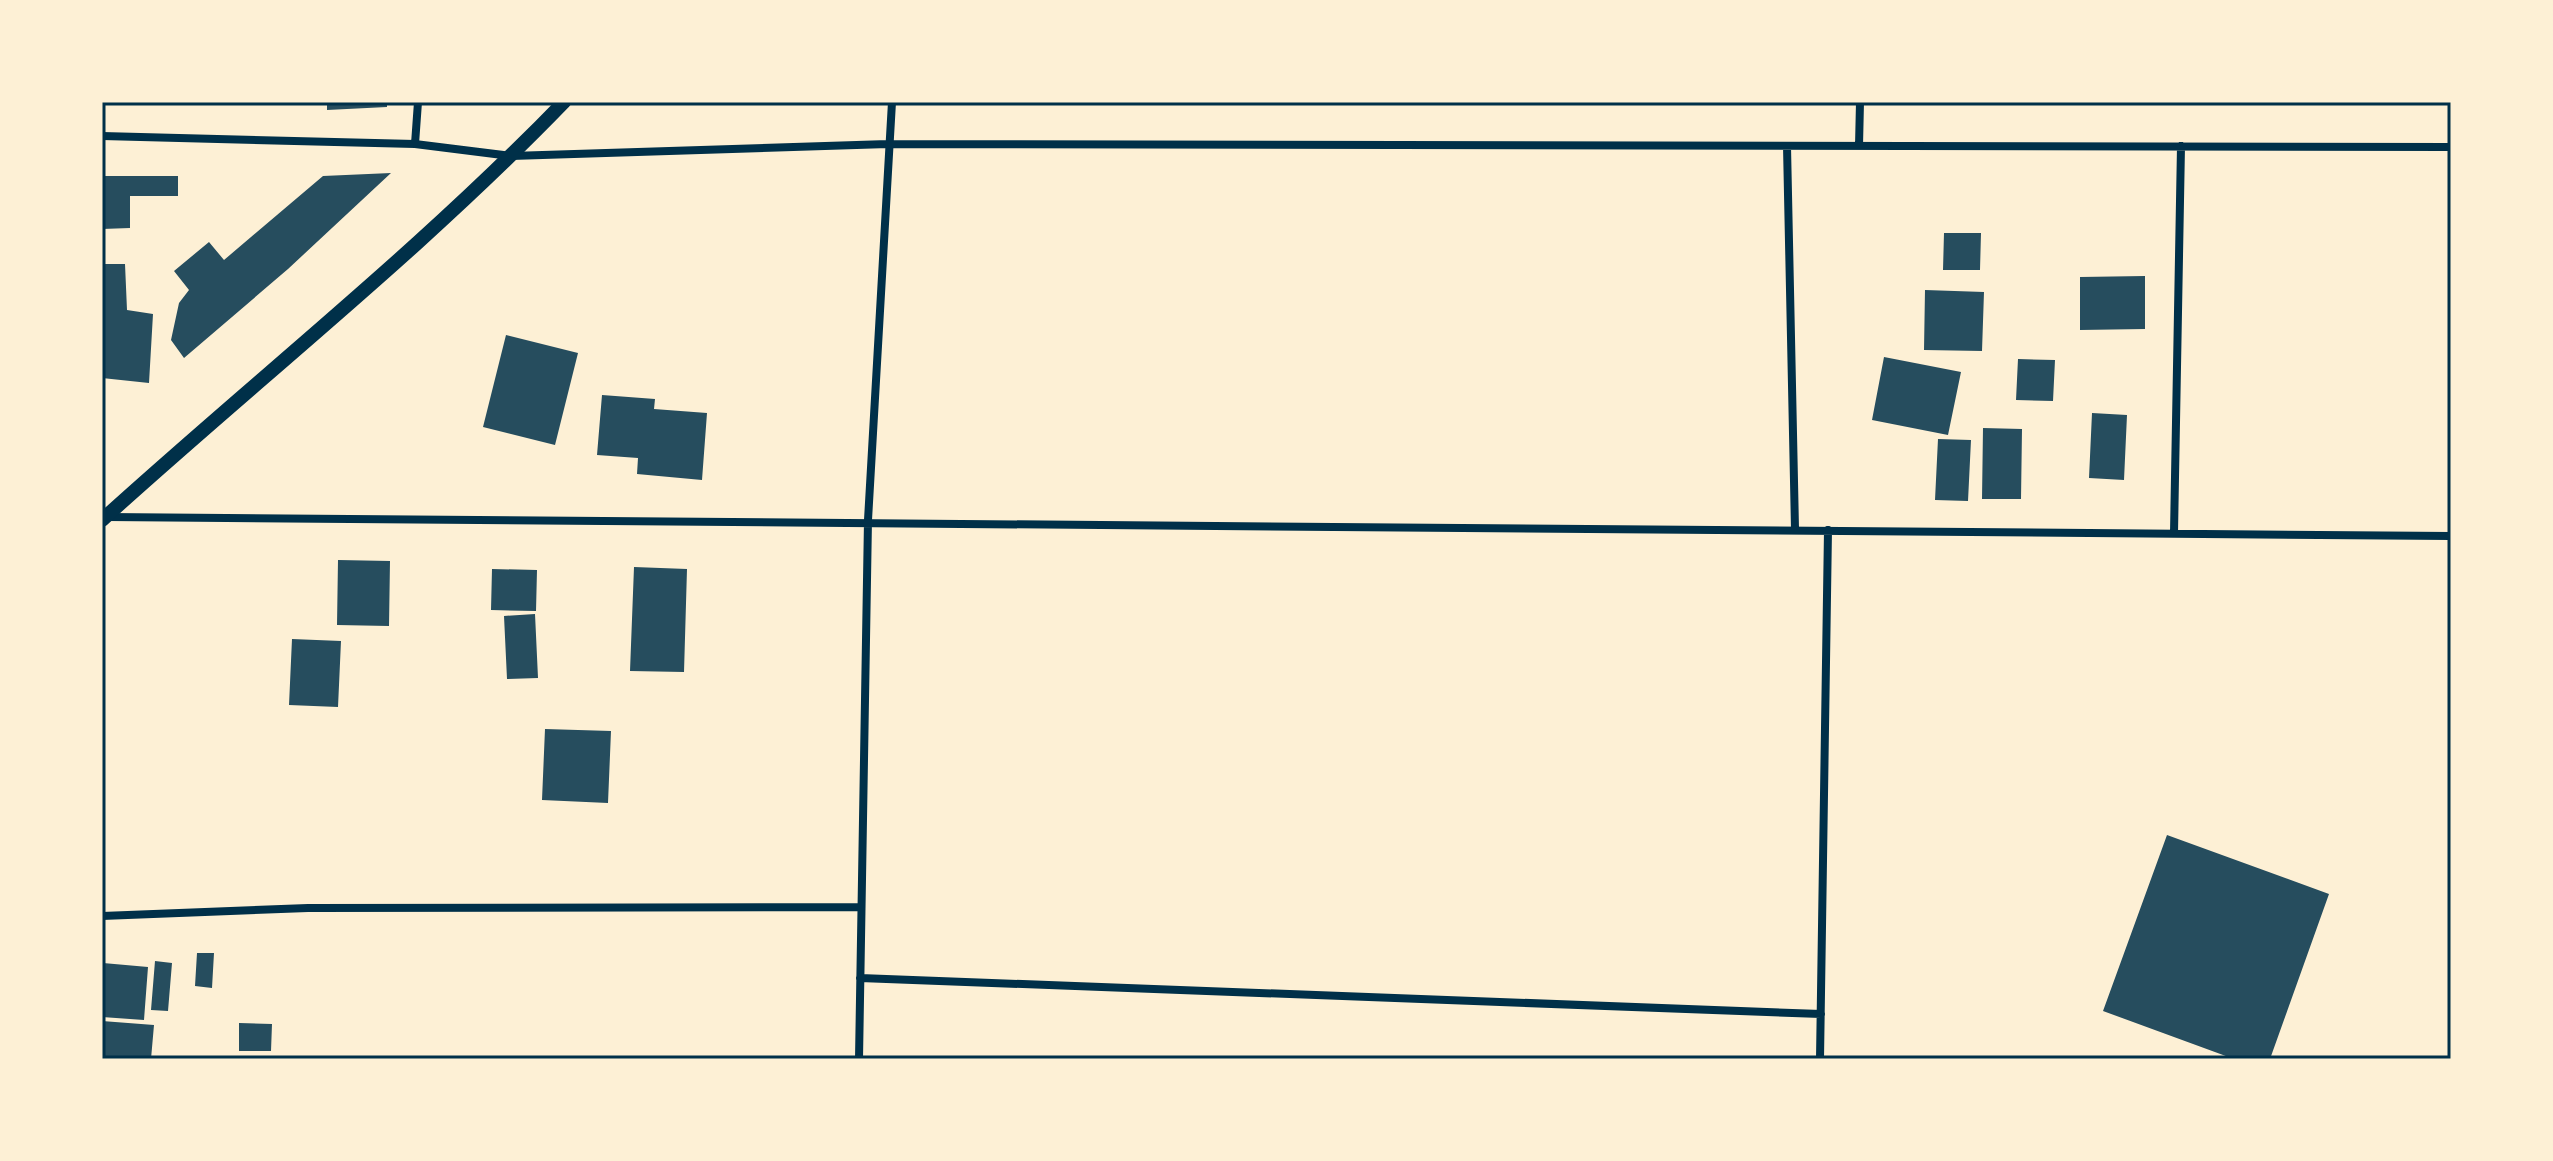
<svg xmlns="http://www.w3.org/2000/svg" width="2553" height="1161" font-family="'Nunito Sans',sans-serif">
  <rect width="100%" height="100%" fill="#fdf0d5"/>
  <path fill="#264d5e" d="M327 102H387V107L327 110Z
    M391 173 288 269 184 358 171 340 179 303 189 290 174 271 209 242 224 260 323 176Z
    M102 176H178V196H130V228L102 229Z
    M1944 233H1981L1980 270H1943Z
    M102 264H125L127 310 153 314 149 383 102 378Z
    M2145 276V329L2080 330V277Z
    M1925 290 1984 292 1982 351 1924 350Z
    M506 335 578 353 555 445 483 427Z
    M1884 357 1961 372 1948 435 1872 420Z
    M2018 359 2055 360 2053 401 2016 400Z
    M602 395 655 399 654 409 707 413 702 480 637 474 638 458 597 455Z
    M2092 413 2127 415 2124 480 2089 478Z
    M1983 428 2022 429 2021 499H1982Z
    M1938 439 1971 440 1968 501 1935 500Z
    M338 560 390 561 389 626 337 625Z
    M634 567 687 569 684 672 630 671Z
    M492 569 537 570 536 611 491 610Z
    M535 614 538 678 507 679 504 616Z
    M292 639 341 641 338 707 289 705Z
    M545 729 611 731 608 803 542 800Z
    M2167 835 2329 894 2270 1059H2234L2103 1011Z
    M197 953H214L212 988 195 986Z
    M155 961 172 963 168 1011 151 1010Z
    M103 963 148 967 144 1020 102 1017Z
    M102 1021 154 1025 151 1059H102Z
    M239 1023 272 1024 271 1051H239Z"/>
  <g fill="none" stroke-linecap="round" stroke-linejoin="round">
    <path stroke="#003049" stroke-width="8" d="M102 136 415 144 511 156 888 144 2451 147
      M415 144 418 102
      M1787 146 1795 529
      M1859 146 1860 102
      M107 517 2451 536
      M2174 533 2181 146
      M102 916 308 908 859 907
      M860 978 1821 1014
      M859 1059 868 520 892 102
      M1820 1059 1828 530"/>
    <path stroke="#003049" stroke-width="14" d="M102 520C256 380 419 252 564 102"/>
  </g>
  <rect width="2553" height="1161" fill="none" stroke="#fdf0d5" stroke-width="208"/>
  <rect x="104" y="104" width="2345" height="953" fill="none" stroke="#003049" stroke-width="3"/>
</svg>
